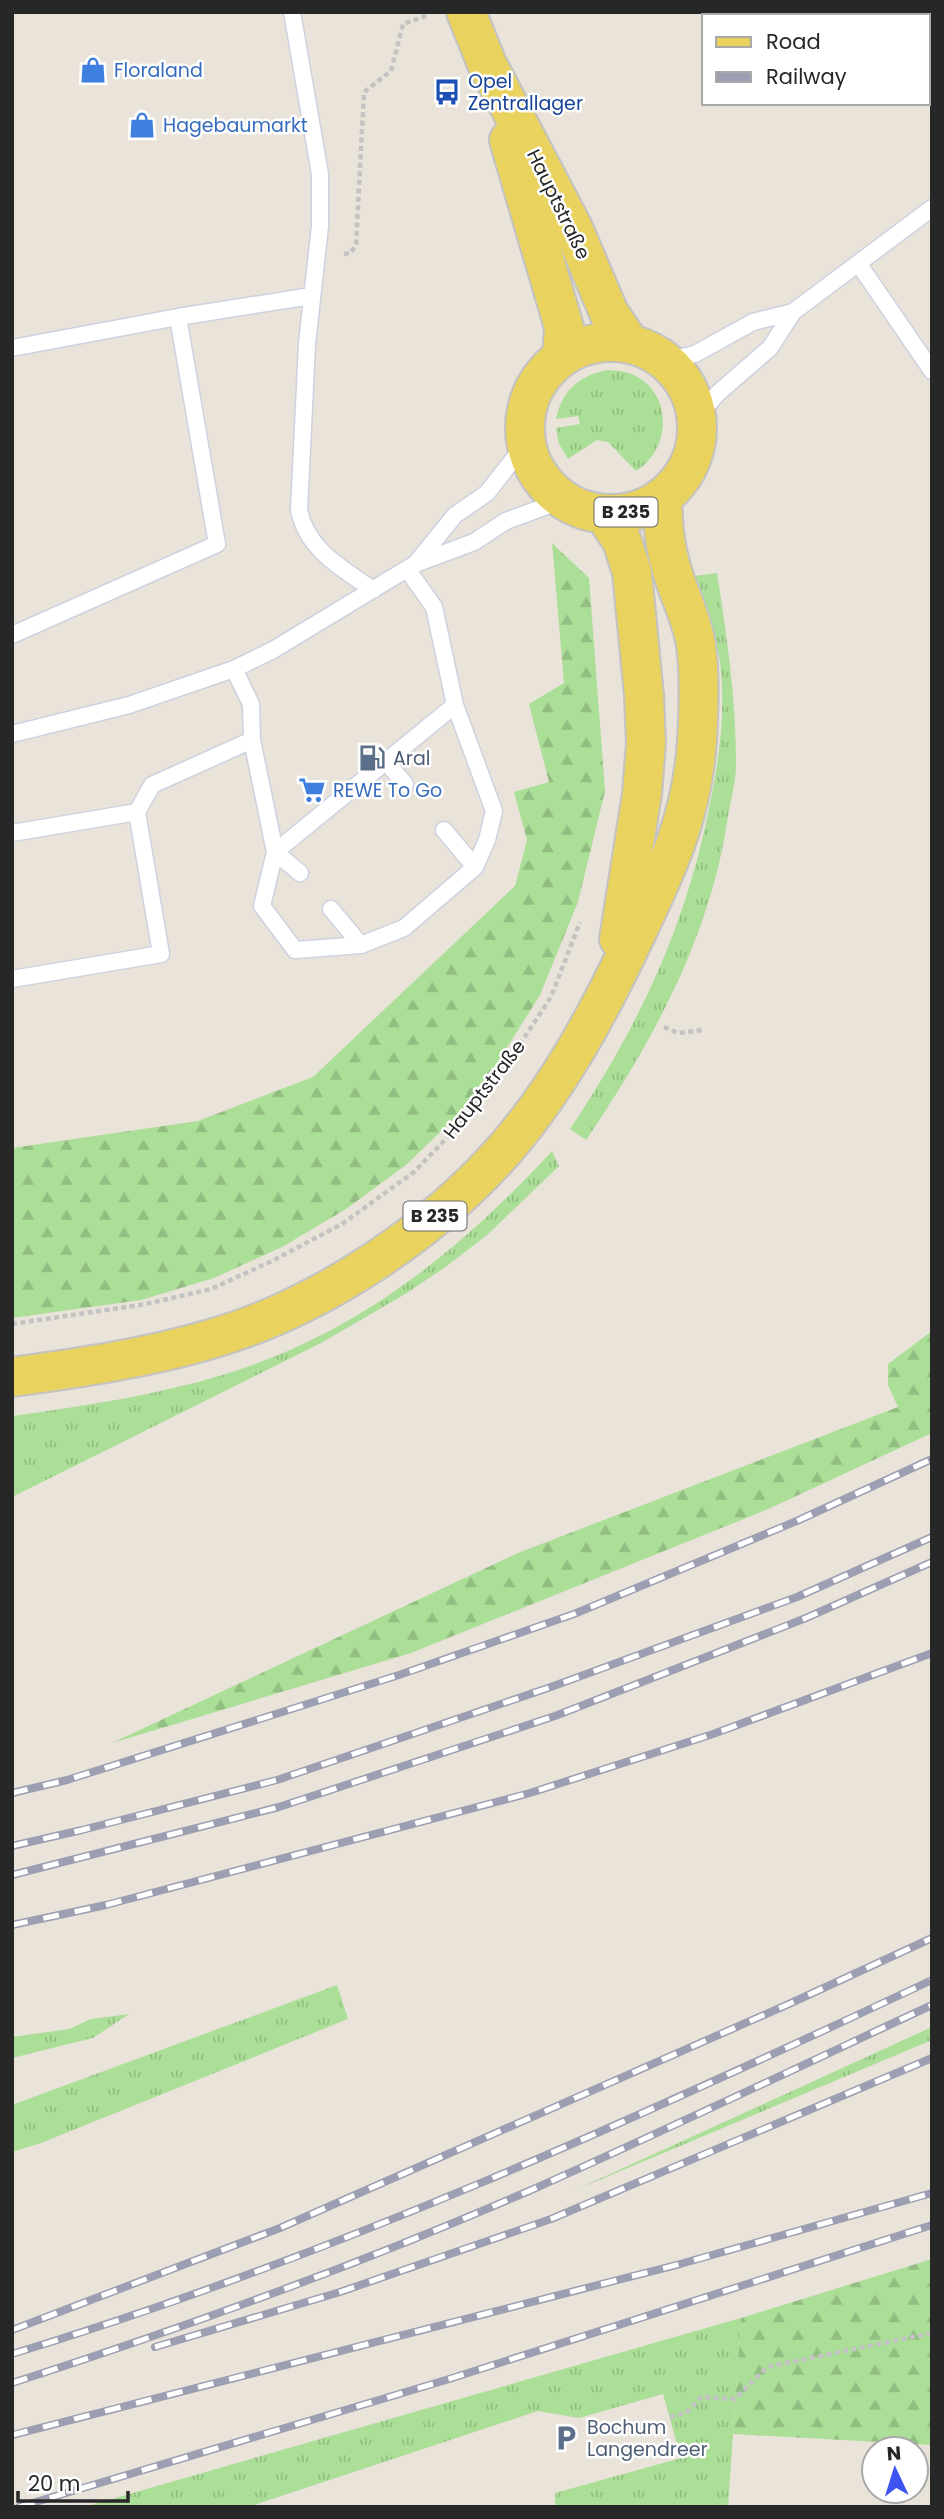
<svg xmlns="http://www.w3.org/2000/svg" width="944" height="2519" font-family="Poppins,sans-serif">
  <defs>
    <pattern id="grass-tufts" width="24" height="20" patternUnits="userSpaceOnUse" patternTransform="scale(1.75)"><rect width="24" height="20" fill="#abde97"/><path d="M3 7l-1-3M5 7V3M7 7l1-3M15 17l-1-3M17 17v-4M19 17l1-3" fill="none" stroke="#93be82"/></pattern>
    <pattern id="forest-firs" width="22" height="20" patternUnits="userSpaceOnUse" patternTransform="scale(1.75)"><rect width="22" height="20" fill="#abde97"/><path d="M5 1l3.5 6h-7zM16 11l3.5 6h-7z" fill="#93be82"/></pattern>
  </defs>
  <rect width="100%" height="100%" fill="#e9e3d9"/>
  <path fill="url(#grass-tufts)" d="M607 370C614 370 622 371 629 373 673 389 673 448 636 471L608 442 597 440 568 459 559 444 556 428 580 424 578 416 556 419C562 391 578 376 607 370Z
    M717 573C727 637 736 699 736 764 736 781 731 799 728 816 711 936 653 1041 586 1140L570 1129C641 1023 689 920 712 793 721 748 726 701 719 656 714 626 696 605 687 577Z
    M552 1151 559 1166 487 1235 448 1265 407 1293 321 1343 12 1497V1416C84 1406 157 1395 226 1374 358 1333 460 1251 552 1151Z
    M337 1985 348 2019 41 2143 12 2152V2105Z
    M129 2014 93 2038 12 2058V2037L69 2029 91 2019Z
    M932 2027V2040L573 2191Z
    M741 2318 728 2507H555V2493L681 2458 663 2394 579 2418 538 2411 248 2507H84Z"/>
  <path fill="url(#forest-firs)" d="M552 543 589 578 605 791 578 902 540 995 498 1062 458 1115 406 1165 346 1209 282 1247 214 1278 141 1300 12 1318V1148L198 1121 313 1077 515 886 527 840 514 792 549 782 529 704 564 683Z
    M932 1331V1433L766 1510 411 1653 112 1743 518 1553 898 1407 888 1385V1364Z
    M932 2259V2445L733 2434 741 2318Z"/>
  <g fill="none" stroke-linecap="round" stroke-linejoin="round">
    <g stroke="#ced1e0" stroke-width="19">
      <path id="lane" d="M292 12 320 174V226L307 344 299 510C307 550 342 568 373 590
        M858 263 932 371
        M178 317 311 296
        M12 348 178 317 217 544 12 635
        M665 361 695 354 753 322 793 312
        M697 417 718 393 770 348 793 312 932 208
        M417 562 455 515 487 493 526 443
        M234 669 251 704 252 740 275 852 262 906 295 950 361 945 404 928 475 867 487 840 494 811 455 705 434 607 407 569
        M12 734 129 705 234 669 273 650 415 564 474 542 506 521 563 500
        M387 763 405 784
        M137 812 152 785 252 740
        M444 830 475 867
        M12 833 137 812 161 954 12 979
        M300 873 275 852 455 705
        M331 909 361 945"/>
    </g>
    <g stroke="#c3c3c3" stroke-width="42">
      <path id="primary" d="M466 12 487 64 573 228 609 313 630 344
        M509 140 564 327 562 356
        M525 428a86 86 0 1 1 172 0a86 86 0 1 1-172 0Z
        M604 514 622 541 632 572 644 696 646 743 642 794 619 939
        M12 1377C79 1368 147 1358 211 1339 319 1308 433 1232 506 1148 556 1090 593 1023 626 955 661 881 692 824 697 740 699 709 700 676 696 645 692 619 678 593 671 567 664 544 663 521 662 498"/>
    </g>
    <path stroke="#c3c3c3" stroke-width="4.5" stroke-dasharray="5 3.5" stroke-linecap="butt" d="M344 254 351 253 356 244 364 92 391 71 403 24 428 15
      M664 1027 678 1033 703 1030
      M12 1324 146 1304 211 1289 270 1262 342 1224 414 1172 467 1117 513 1055 551 997 580 922
      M670 2417 686 2413 701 2397 735 2399 767 2367 932 2333"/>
    <use href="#lane" stroke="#fff" stroke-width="16"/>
    <use href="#primary" stroke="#e9d25e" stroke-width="38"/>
    <g stroke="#9c9eb1" stroke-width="8">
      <path id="rail" d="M12 1793 67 1780 399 1675 574 1614 799 1520 932 1459
        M12 1846 82 1830 277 1780 548 1688 797 1597 932 1537
        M12 1875 279 1807 555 1716 806 1618 932 1562
        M12 1925 106 1905 530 1793 713 1734 932 1653
        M12 2330 280 2228 791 2003 932 1938
        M155 2347 340 2292 551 2219 932 2058
        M12 2354C329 2258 632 2121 932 1980
        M12 2383C190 2326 366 2262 538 2187 670 2128 801 2066 932 2005
        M12 2435 680 2264 932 2193
        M19 2507 446 2380 932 2225"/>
    </g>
    <use href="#rail" stroke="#fff" stroke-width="5" stroke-dasharray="16" stroke-linecap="butt"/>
  </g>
  <defs>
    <g id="shop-bare" transform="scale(2.1)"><path d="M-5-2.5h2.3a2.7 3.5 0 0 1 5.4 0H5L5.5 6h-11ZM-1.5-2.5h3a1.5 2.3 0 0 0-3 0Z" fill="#3f7fe0" stroke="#fff" stroke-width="2.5" paint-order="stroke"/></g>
    <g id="bus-bare" transform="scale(2.1)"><path d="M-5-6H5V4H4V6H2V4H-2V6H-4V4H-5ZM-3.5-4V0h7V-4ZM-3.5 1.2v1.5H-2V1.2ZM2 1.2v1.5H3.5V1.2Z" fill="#1a4fb4" stroke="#fff" stroke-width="2.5" paint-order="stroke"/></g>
    <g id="fuel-bare" transform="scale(2.1)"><path d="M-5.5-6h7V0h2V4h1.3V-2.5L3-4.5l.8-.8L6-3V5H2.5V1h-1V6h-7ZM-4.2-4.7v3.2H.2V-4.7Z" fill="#5c6f8a" stroke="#fff" stroke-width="2.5" paint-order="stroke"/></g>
    <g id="supermarket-bare" transform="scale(2.1)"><path d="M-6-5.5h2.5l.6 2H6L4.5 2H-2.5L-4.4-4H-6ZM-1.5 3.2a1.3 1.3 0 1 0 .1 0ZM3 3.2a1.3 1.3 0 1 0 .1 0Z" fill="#3f7fe0" stroke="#fff" stroke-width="2.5" paint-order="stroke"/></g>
    <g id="parking-bare" transform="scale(2.1)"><path d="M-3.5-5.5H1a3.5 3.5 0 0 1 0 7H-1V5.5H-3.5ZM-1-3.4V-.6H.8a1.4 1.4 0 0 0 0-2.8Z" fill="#5c6f8a" stroke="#fff" stroke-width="2.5" paint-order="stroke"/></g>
  </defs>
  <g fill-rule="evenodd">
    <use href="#shop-bare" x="93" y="70"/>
    <use href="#bus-bare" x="447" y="92"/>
    <use href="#shop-bare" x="142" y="125"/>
    <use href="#fuel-bare" x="372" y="758"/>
    <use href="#supermarket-bare" x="312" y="790"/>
    <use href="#parking-bare" x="566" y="2438"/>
  </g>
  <g text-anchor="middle" stroke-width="5" stroke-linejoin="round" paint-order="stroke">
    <g fill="#fff" stroke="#686868" stroke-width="2">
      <rect x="594.5" y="497.5" width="63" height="29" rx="5"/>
      <rect x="403.5" y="1201.5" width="63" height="29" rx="5"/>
    </g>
    <g font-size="18" font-weight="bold" fill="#272727">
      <text x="626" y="518">B 235</text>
      <text x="435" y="1222">B 235</text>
    </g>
    <g font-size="19" fill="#366cbe" stroke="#fff" text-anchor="start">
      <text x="114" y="77">Floraland</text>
      <text x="163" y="132">Hagebaumarkt</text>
      <text x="333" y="797">REWE To Go</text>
    </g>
    <g font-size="19" fill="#164399" stroke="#fff" text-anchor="start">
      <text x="468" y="88">Opel<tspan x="468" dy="22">Zentrallager</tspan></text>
    </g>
    <g font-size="19" fill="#272727" stroke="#fff">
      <text transform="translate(559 204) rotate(64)" y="7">Hauptstraße</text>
      <text transform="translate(484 1089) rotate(-52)" y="7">Hauptstraße</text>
    </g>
    <g font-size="19" fill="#4e5e75" stroke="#fff" text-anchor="start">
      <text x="393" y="765">Aral</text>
      <text x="587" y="2434">Bochum<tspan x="587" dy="22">Langendreer</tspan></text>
    </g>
  </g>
  <rect width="944" height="2519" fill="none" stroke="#272727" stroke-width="28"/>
  <rect x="702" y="14" width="228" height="91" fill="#ffffff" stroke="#a9a9a9" stroke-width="2"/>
  <rect x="716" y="37" width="35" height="10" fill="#e9d25e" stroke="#a9a9a9" stroke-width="2"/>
  <text x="766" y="49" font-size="21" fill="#272727">Road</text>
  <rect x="716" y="72" width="35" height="10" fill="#9c9eb1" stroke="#a9a9a9" stroke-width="2"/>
  <text x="766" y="84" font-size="21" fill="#272727">Railway</text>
  <g transform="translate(895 2470) rotate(356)"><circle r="33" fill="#ffffff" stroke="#a9a9a9" stroke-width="2"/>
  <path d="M0-5L12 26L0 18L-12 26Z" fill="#3e54f1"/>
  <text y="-10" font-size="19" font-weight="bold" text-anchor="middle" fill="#272727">N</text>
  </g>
  <path d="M18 2491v10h110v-10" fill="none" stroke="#272727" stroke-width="3.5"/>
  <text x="28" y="2491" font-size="21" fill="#272727" stroke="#ffffff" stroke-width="5" paint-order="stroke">20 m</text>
</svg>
